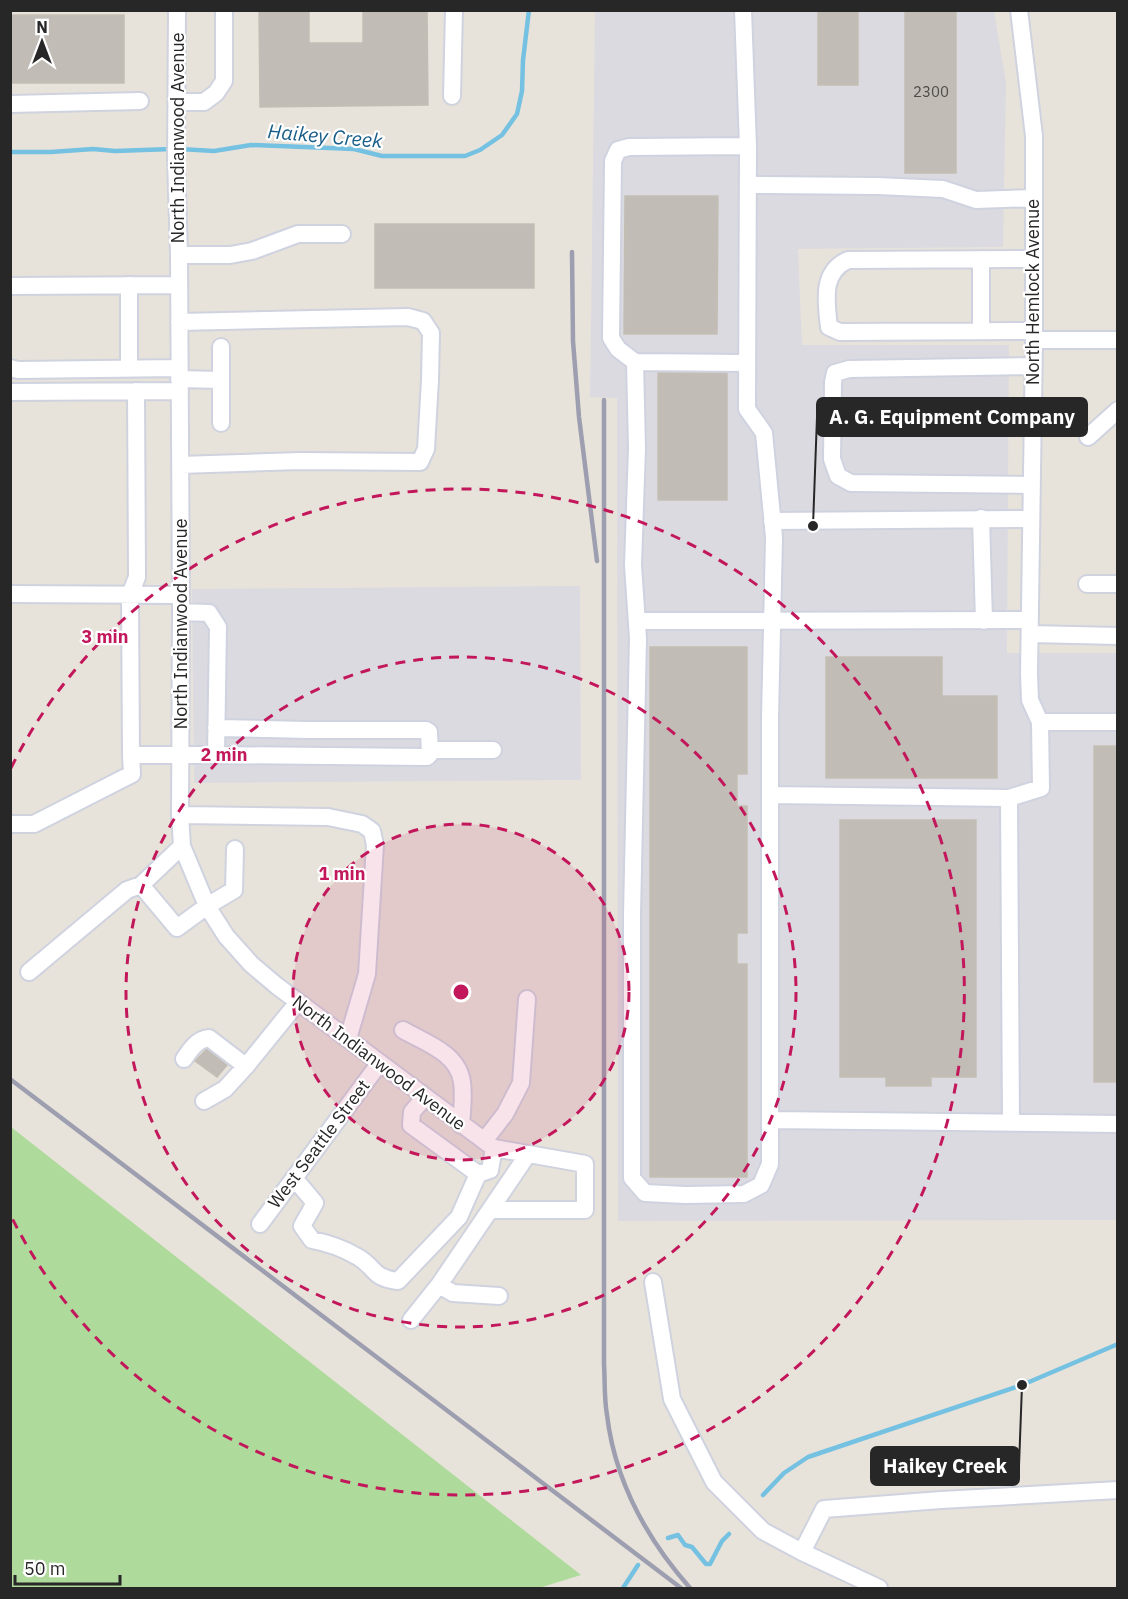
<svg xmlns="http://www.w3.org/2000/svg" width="1128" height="1599" font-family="'IBM Plex Sans',sans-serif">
  <rect width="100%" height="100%" fill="#e8e3da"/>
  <path fill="#dcdae1" d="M595 11H994L1006 82 1003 247 798 249 802 345H1009L1007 653H1117V1220L618 1221 617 398 590 397Z
    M580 586 581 780 194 783 192 589Z"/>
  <path fill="#aedb9b" d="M11 1127 581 1575 539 1588H11Z"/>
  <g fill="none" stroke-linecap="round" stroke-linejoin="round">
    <path stroke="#75c1e2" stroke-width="4.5" d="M180 149 214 151 251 145 354 149 382 156H465L480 150 502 135 517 114 522 91 523 60 529 10
      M10 152H51L93 149 115 151 172 149
      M763 1495 784 1473 808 1457 1022 1385 1118 1344
      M668 1538 678 1535 685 1545 692 1547 706 1564H710L722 1541 729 1534
      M623 1588 638 1565"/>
  </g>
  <path fill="#c1bcb6" stroke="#c3beb4" stroke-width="1.5" d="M259 10H309V43H363V10H427L428 105 260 107Z
    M818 10H858V85H818Z
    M905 10H956V173H905Z
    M10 15H124V83H10Z
    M625 196H718L717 334H624Z
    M375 224H534V288H375Z
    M658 373H727V500H658Z
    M650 647H747V774H737V806H747V933H737V964H747V1177H650Z
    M826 657H942V696H997V778H826Z
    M1094 746H1118V1082H1094Z
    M840 820H976V1077H931V1086H886V1077H840Z
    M207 1049 227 1065 217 1077 195 1061Z"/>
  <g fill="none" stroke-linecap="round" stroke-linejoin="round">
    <g stroke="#cfd2df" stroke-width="20">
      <path id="minor" d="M177 10 176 159 179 255 181 612 180 815 182 846 207 906 226 936 251 964 277 986 494 1148 585 1164V1210H490
        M743 10 748 146 747 409 764 433 774 537 770 719V1164L761 1185 744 1194 685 1195 645 1193 632 1178V914L638 639 633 565 637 448 635 362 618 349 611 338 613 161 618 150 629 147 748 146
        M452 96 454 10
        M178 102H204L216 93 224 81V10
        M10 104 140 101
        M748 185 877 186 943 189 976 200 1034 198
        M179 255H230L252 251 298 234H342
        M981 259V331
        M1034 259 848 260C821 272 826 301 829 327L840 332 1034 331
        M129 285V368
        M10 286 179 285
        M179 322 408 317 423 321 431 333 430 380 426 449 420 462 300 461 180 465
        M1034 340H1118
        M221 347V380
        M635 362 746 363
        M10 368 18 370 179 368
        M179 379 221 380V423
        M136 391 137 577 130 595 131 755H216L218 627 209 613 181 612
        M10 392 180 391
        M1088 437 1118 410
        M1031 485 851 483 838 476 832 459 833 382 835 373 849 369 1033 366
        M981 518 984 621
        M772 521 1030 519
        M1087 584H1118
        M10 594 181 595
        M637 621 1030 620
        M1030 634 1118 636
        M1040 722H1118
        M430 750H493
        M216 755 427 757 430 754 429 732 426 730H308L216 728
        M770 795 1009 798 1041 788 1040 722 1030 700 1029 674 1034 340V136L1019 10
        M1009 798 1011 1123
        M180 815 328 817 362 824 372 831 375 845 367 974 348 1039
        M10 824H34L132 774 131 755
        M182 846 141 885 177 928 207 906 234 890 235 849
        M29 972 127 890 141 885
        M403 1030C426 1043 458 1053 462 1082 464 1096 462 1111 461 1125
        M184 1059C190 1050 197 1039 209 1038L243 1064 247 1065 298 1002
        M424 1098 412 1112 411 1125 478 1174 490 1170 494 1148
        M204 1101 225 1089 247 1065
        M770 1120 1118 1124
        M484 1141 505 1114 521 1083 527 999
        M294 1178 315 1203 302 1226 312 1240C328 1243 343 1248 358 1257 378 1269 370 1277 398 1281L459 1217 478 1174
        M260 1224 379 1064
        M653 1282 672 1399 714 1482 763 1531 802 1552
        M499 1296 453 1293 439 1285 528 1154
        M411 1320 439 1285
        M879 1588 802 1552 824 1509 941 1500 1118 1490"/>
    </g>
    <use href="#minor" stroke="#fff" stroke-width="16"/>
    <path stroke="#9d9fb0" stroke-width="4.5" d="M572 252 573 341 579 417 597 561
      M604 400V1364C605 1380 604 1398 607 1415 615 1482 646 1538 690 1588
      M10 1079 681 1588"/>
  </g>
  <circle cx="461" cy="992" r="168" fill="#c2185b" fill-opacity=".12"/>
  <g fill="none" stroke="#c2185b" stroke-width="3" stroke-dasharray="10 8">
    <circle cx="461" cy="992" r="168"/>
    <circle cx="461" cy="992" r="335"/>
    <path d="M11 768A503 503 0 1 1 11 1216"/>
  </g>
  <g text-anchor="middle" stroke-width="4.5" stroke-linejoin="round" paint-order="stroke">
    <g font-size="15" fill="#4e4c4b">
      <text x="931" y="97">2300</text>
    </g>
    <g font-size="18" fill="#272727" stroke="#fff">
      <text transform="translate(178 138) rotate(-90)" y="6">North Indianwood Avenue</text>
      <text transform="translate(1033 292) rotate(-90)" y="6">North Hemlock Avenue</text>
      <text transform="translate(181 624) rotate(-90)" y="6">North Indianwood Avenue</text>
      <text transform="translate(379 1063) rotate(37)" y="6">North Indianwood Avenue</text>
      <text transform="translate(319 1144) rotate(-53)" y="6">West Seattle Street</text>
    </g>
    <g font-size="20" font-style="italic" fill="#195e89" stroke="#fff">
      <text transform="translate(325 136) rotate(5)" y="7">Haikey Creek</text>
    </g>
  </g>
  <circle cx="461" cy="992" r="9" fill="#c2185b" stroke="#fff" stroke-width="3"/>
  <g font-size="18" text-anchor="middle" font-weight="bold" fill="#c2185b" stroke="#fff" stroke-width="4.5" stroke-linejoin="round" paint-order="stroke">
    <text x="105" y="643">3 min</text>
    <text x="224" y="761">2 min</text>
    <text x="342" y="880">1 min</text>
  </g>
  <path fill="none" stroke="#272727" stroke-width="2" d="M813 526L817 417M1022 1385L1019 1466"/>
  <g fill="#272727" stroke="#fff" stroke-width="2">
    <circle cx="813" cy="526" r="6"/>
    <circle cx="1022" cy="1385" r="6"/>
  </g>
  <g fill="#272727" stroke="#272727" stroke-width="2">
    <rect x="817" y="398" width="270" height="38" rx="6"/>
    <rect x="871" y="1447" width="148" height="38" rx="6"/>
  </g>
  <g font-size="20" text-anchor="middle" font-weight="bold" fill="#fff">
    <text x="952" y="424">A. G. Equipment Company</text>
    <text x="945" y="1473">Haikey Creek</text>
  </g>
  <rect width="1128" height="1599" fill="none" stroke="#272727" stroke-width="24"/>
  <g transform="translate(42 42)" stroke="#ffffff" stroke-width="4.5" paint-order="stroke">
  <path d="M0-4.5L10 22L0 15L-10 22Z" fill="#272727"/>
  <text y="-9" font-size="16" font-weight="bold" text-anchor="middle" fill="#272727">N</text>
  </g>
  <path d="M15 1575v9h105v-9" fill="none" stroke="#272727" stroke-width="3"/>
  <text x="24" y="1575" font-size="18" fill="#272727" stroke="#ffffff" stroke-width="4.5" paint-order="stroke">50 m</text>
</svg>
